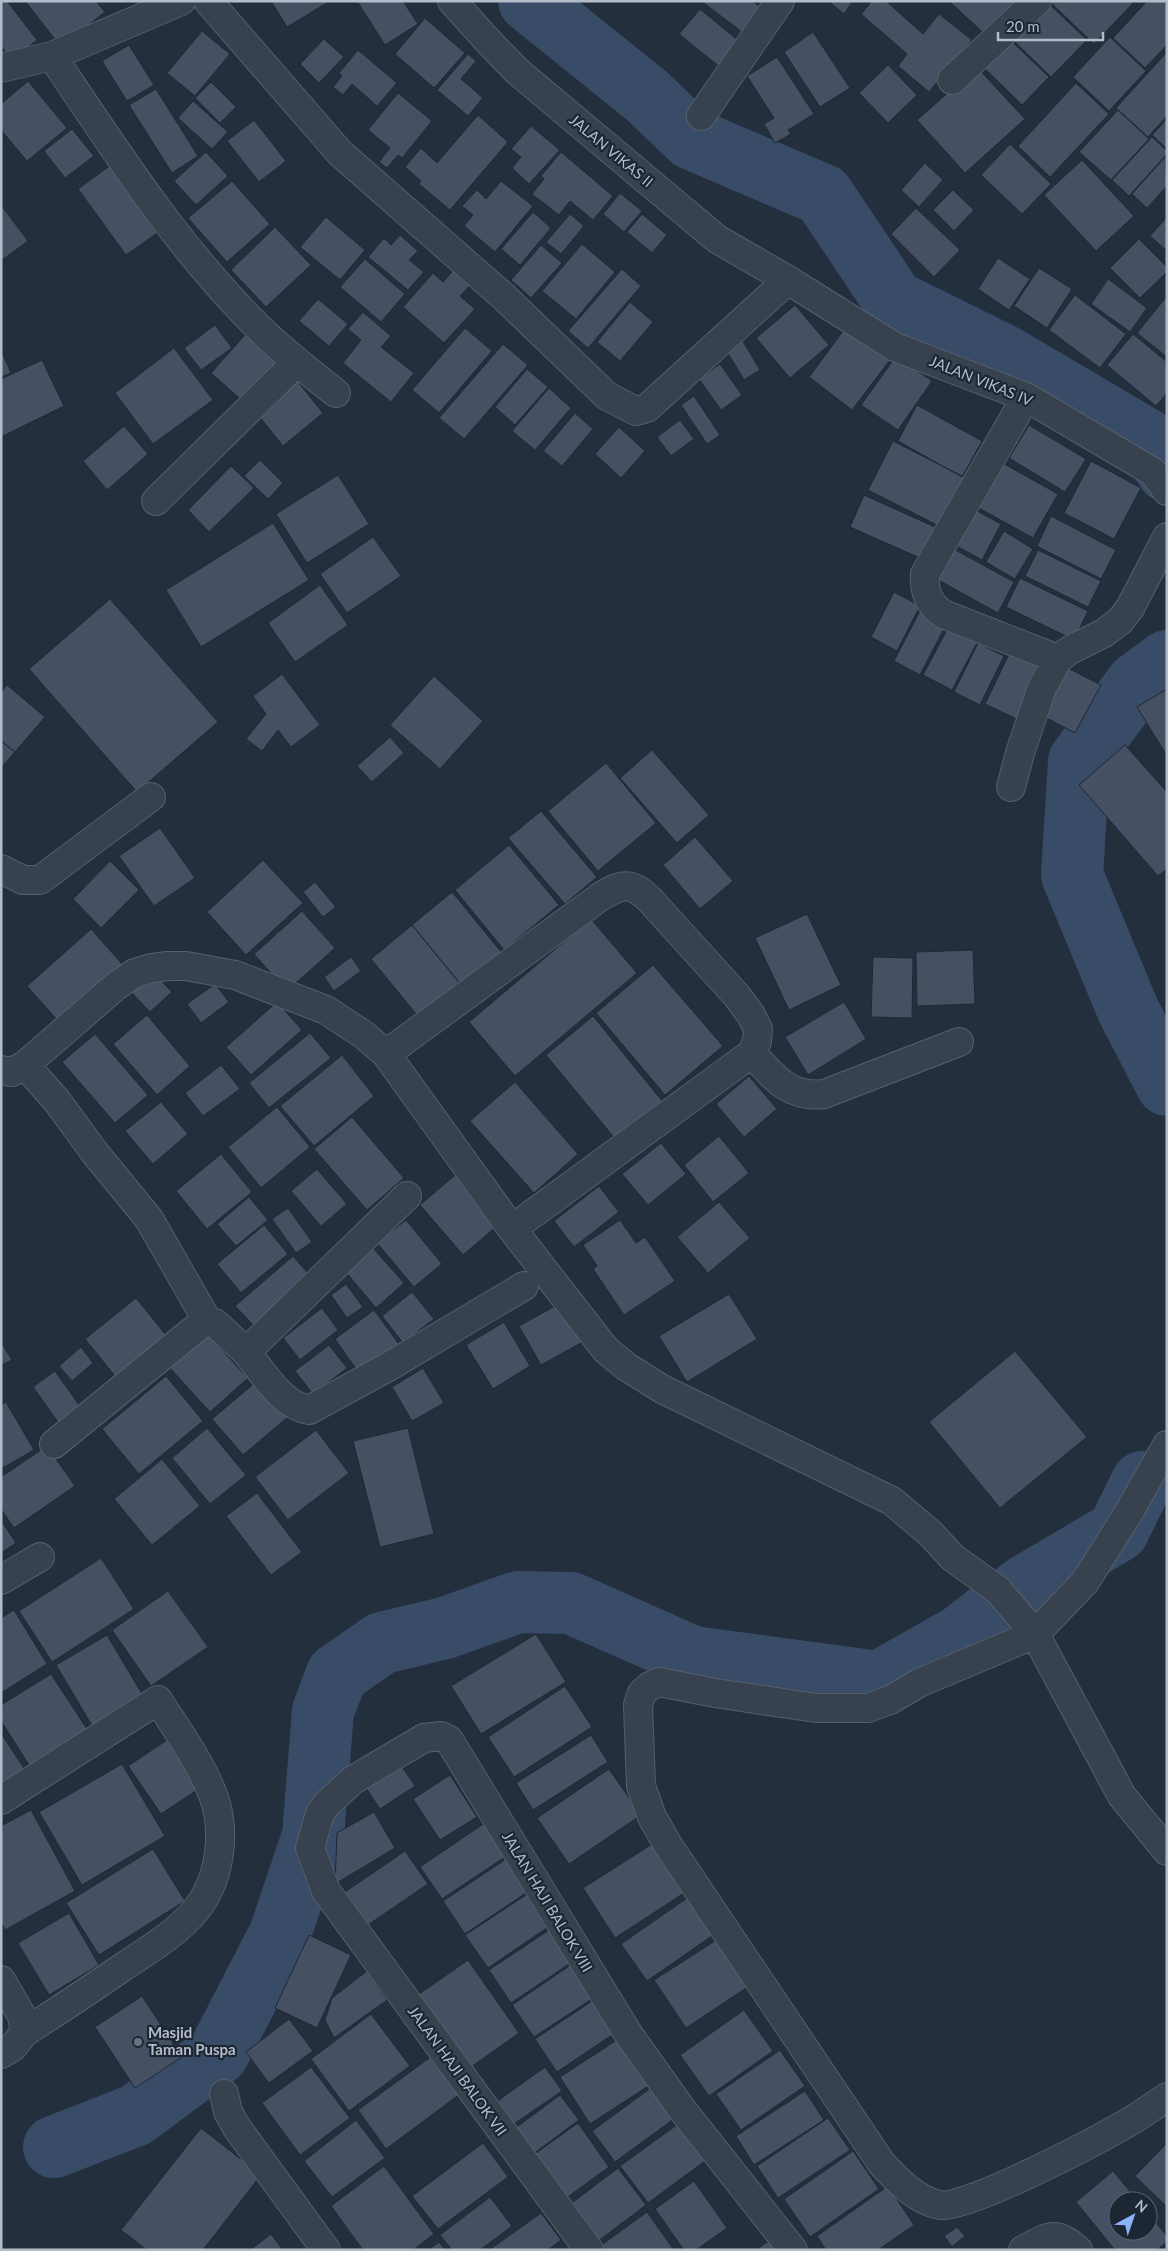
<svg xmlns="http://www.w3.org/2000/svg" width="1168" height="2251" font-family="Lato,sans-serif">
  <rect width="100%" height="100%" fill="#242f3e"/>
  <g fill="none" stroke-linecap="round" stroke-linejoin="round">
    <path stroke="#394c67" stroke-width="62" d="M529 1 647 96 692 139 823 195 894 301 1005 356 1149 441 1167 471
      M1167 661 1136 684 1079 761 1072 875 1128 1010 1167 1085
      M54 2147 136 2115 218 2054 280 1934 313 1836 323 1711 337 1674 382 1643 445 1628 518 1602 571 1603 693 1657 879 1682 960 1636 1025 1586 1118 1531 1142 1482"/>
  </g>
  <path fill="#455162" stroke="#1f2835" d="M1 1H7L37 40 12 60 1 46Z
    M25 1H96L105 12 61 47Z
    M271 1H330L287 27Z
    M357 1H403L418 24 385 45Z
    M701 1H753L765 11 746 35Z
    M828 1H853L844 14Z
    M872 1H886L923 34 939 14 972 40 929 92 898 66 907 54 861 14Z
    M949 1H1022L992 41Z
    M1046 1 1087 40 1051 77 1010 37Z
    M1049 1H1135L1094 44Z
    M1147 1H1167V45L1145 68 1113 38Z
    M700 9 746 47 726 72 679 34Z
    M425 18 465 53 434 88 395 54Z
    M202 31 230 54 195 96 167 73Z
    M813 32 850 88 820 107 784 52Z
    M1006 36 1049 77 1022 105 980 64Z
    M1110 37 1146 71 1109 111 1073 77Z
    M324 39 344 57 319 83 300 64Z
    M129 45 154 85 127 101 102 61Z
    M358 50 397 83 377 106 352 84 343 95 333 87 342 76 339 73Z
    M1167 52V116L1148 137 1116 108Z
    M468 54 476 61 461 79 483 98 468 116 437 90Z
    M777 57 814 114 788 130 791 134 775 143 764 124 774 118 747 76Z
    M888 65 917 95 888 123 859 93Z
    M977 67 1025 119 965 173 917 120Z
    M28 81 67 128 27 161 1 130V104Z
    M211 82 236 107 220 123 195 98Z
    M1076 83 1109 114 1050 177 1018 146Z
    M156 89 198 156 172 173 129 105Z
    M398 93 432 121 402 158 398 155 387 168 379 162 390 148 368 130Z
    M193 101 228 132 212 149 178 118Z
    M1118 110 1149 139 1111 180 1079 152Z
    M478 115 508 142 450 210 419 184 421 181 405 167 421 148 437 163Z
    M1167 119V149L1152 135Z
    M254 120 286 161 259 182 227 141Z
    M531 126 560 150 529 184 512 168 521 157 511 149Z
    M72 129 94 156 65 178 44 151Z
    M1152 137 1167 151V154L1129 196 1112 180Z
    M1010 144 1051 184 1022 214 981 175Z
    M206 152 228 176 196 205 174 181Z
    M561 152 613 196 593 220 570 201 559 215 532 194 544 179 541 176Z
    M1165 157 1167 186 1147 208 1132 194Z
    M1082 160 1134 216 1096 251 1044 195Z
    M925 163 943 180 919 207 901 190Z
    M111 165 159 232 126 255 78 189Z
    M232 181 270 224 227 262 188 218Z
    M501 181 533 206 495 252 464 226 473 215 462 206 477 190 486 199Z
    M953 190 974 210 954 231 933 210Z
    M620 193 642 211 624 232 603 214Z
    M1 205 28 241 1 261Z
    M916 208 960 250 934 277 891 234Z
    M533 212 551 228 520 265 501 249Z
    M570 214 584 226 561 254 546 242Z
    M642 214 667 235 652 253 627 232Z
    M326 217 365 250 340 280 300 247Z
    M1167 217V251L1150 236Z
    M275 227 311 265 266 307 231 270Z
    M400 235 418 251 409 260 424 272 408 290 368 257 384 238 391 245Z
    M1139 239 1167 267V272L1140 298 1110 268Z
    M582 244 615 272 576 319 542 291Z
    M541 245 562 263 531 298 511 280Z
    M998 258 1030 279 1009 310 978 289Z
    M365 259 405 294 381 322 340 287Z
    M458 265 475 280 460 296 475 309 444 343 403 307 433 273 443 282Z
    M1039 268 1072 289 1047 328 1014 306Z
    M622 269 641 286 588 348 568 331Z
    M1108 279 1147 308 1130 332 1091 304Z
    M1075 295 1126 334 1100 368 1049 330Z
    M1167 296V357L1137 333Z
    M318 299 348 324 329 346 299 321Z
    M630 302 653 322 620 361 597 342Z
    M795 305 829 345 790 378 756 338Z
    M363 312 391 336 381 347 414 373 391 402 343 363 361 340 348 329Z
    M215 325 232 348 201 370 184 348Z
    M846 327 890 360 852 410 809 377Z
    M251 328 286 359 246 404 211 373Z
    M465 328 492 351 439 413 412 390Z
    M738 333 760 370 744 380 722 343Z
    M1133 334 1167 362V393L1156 406 1107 365Z
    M503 344 528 365 464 439 439 418Z
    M174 348 213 400 153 444 115 393Z
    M1 350 11 373 1 377Z
    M896 356 932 381 898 430 861 405Z
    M42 360 64 406 1 437V379Z
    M720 364 742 395 721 410 699 379Z
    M527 369 548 387 515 425 495 407Z
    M294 377 323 413 283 446 254 410Z
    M549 388 571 408 535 450 512 431Z
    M694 396 720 435 707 444 681 405Z
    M917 405 982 441 962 477 898 441Z
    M575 413 593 429 562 466 543 451Z
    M680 420 694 439 671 456 657 437Z
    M1029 425 1086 459 1065 492 1009 458Z
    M124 426 148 454 107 490 83 461Z
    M619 427 645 451 621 478 595 454Z
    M893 441 964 477 939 526 868 490Z
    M260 460 283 483 268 499 244 476Z
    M1091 461 1141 488 1114 539 1064 513Z
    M1001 462 1058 494 1033 538 977 507Z
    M231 466 254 488 209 532 188 510Z
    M338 475 369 524 307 563 276 514Z
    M864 495 935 527 920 558 850 527Z
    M970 507 1001 524 982 560 951 543Z
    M1051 516 1116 550 1101 579 1037 546Z
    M273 523 309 580 201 647 166 590Z
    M1004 531 1033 549 1015 579 986 562Z
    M373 537 401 576 347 613 320 574Z
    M950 547 1014 582 998 613 933 577Z
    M1038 550 1101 581 1088 607 1025 576Z
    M1020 578 1088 611 1074 640 1006 607Z
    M320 585 348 625 295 662 268 623Z
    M894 592 920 606 897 651 871 637Z
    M110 599 218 722 137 792 29 669Z
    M922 607 948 621 920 675 894 661Z
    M949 626 978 641 952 690 923 675Z
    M978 643 1004 656 980 705 954 692Z
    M1011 650 1045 666 1019 720 985 704Z
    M1064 666 1101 685 1075 733 1039 714Z
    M282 674 320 725 291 747 278 730 262 751 246 739 266 714 253 696Z
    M434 676 483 721 440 769 390 725Z
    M7 685 45 717 15 752 1 741V692Z
    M1167 689V756L1137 707Z
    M390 737 404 753 372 782 357 766Z
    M1 741 15 752 1 768Z
    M1125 745 1167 792V869L1158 876 1079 785Z
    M652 750 709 815 677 843 620 778Z
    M606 763 656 823 598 871 548 811Z
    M541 811 597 877 565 904 508 838Z
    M160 828 195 878 154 906 119 856Z
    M695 837 733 881 700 909 663 865Z
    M509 845 559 905 504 950 455 890Z
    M263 860 303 903 246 955 207 912Z
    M110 861 139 890 101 928 73 899Z
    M315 882 336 907 323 917 303 892Z
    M452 892 502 953 462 986 412 925Z
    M302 911 335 948 287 991 254 954Z
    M807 914 841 985 789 1010 755 938Z
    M591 919 637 973 515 1076 469 1022Z
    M412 925 462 986 421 1020 371 959Z
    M91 929 123 965 59 1022 27 986Z
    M973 950 975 1004 917 1006 916 952Z
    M351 957 361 971 334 991 324 977Z
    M873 957 913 958 912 1018 871 1017Z
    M653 965 723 1046 665 1095 596 1013Z
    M151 970 172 992 150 1012 129 990Z
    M215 984 229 1002 201 1023 187 1004Z
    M277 1002 302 1030 251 1075 226 1047Z
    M844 1002 866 1039 808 1075 785 1037Z
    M147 1015 190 1066 157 1095 113 1044Z
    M593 1016 663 1102 616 1140 546 1055Z
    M310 1033 331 1058 269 1108 249 1083Z
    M95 1034 148 1095 115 1123 62 1062Z
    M342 1055 374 1096 314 1146 280 1106Z
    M221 1065 240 1089 203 1116 185 1093Z
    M749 1076 777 1109 744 1137 716 1104Z
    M515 1082 578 1154 534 1193 470 1121Z
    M161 1102 188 1134 153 1164 125 1131Z
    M277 1107 310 1147 261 1188 228 1147Z
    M352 1117 404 1178 367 1210 314 1149Z
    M719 1136 749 1173 713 1202 684 1165Z
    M661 1143 686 1174 648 1205 622 1174Z
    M221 1154 252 1192 207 1229 176 1191Z
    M317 1169 347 1204 321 1226 291 1191Z
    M461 1170 504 1220 463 1255 420 1205Z
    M599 1186 619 1212 574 1247 554 1221Z
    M249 1197 268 1220 236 1246 217 1224Z
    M719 1202 750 1238 708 1273 677 1237Z
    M288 1208 312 1242 296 1253 272 1219Z
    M406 1220 442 1264 414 1287 377 1243Z
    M620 1220 636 1243 645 1237 675 1281 624 1315 593 1269 597 1266 583 1245Z
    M264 1225 288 1254 241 1293 217 1264Z
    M373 1248 404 1283 376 1308 345 1271Z
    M293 1256 312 1278 256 1328 235 1306Z
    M346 1284 363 1307 347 1318 331 1295Z
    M412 1292 434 1319 403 1343 382 1316Z
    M729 1294 757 1339 687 1382 659 1336Z
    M136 1298 170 1340 119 1381 85 1339Z
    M566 1300 588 1339 541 1365 519 1326Z
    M322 1308 338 1330 300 1360 283 1338Z
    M374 1310 401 1347 361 1376 335 1339Z
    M504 1322 530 1366 493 1389 466 1345Z
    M206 1333 248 1378 210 1412 169 1367Z
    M1 1342 12 1360 1 1365Z
    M329 1345 347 1368 313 1394 295 1371Z
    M81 1347 93 1363 72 1381 59 1366Z
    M1015 1351 1087 1437 1000 1508 929 1422Z
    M423 1368 444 1403 412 1421 392 1387Z
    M55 1371 82 1409 60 1425 33 1387Z
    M166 1376 203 1421 139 1474 102 1429Z
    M257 1381 288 1417 243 1455 212 1419Z
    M6 1402 34 1450 1 1469V1405Z
    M207 1428 246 1475 210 1504 172 1458Z
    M408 1428 434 1534 380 1547 353 1441Z
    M316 1430 349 1473 288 1520 255 1477Z
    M47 1446 75 1486 14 1528 1 1509V1477Z
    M162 1459 200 1506 152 1545 114 1499Z
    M257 1493 302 1552 271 1575 226 1516Z
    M1 1520 16 1543 1 1553Z
    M101 1558 134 1609 52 1662 19 1611Z
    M168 1591 208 1647 151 1686 112 1630Z
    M14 1610 47 1664 1 1693V1618Z
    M536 1634 566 1682 481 1734 451 1686Z
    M107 1635 145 1699 94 1729 56 1665Z
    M51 1674 89 1732 31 1768 1 1721V1705Z
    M565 1686 592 1727 514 1777 488 1737Z
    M1 1733 25 1770 1 1785Z
    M591 1735 608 1762 533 1810 516 1783Z
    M173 1736 206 1784 161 1814 128 1766Z
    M397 1759 415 1786 380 1809 362 1782Z
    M122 1764 165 1836 82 1885 39 1812Z
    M609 1769 641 1815 569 1864 537 1818Z
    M450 1775 477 1817 440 1840 413 1799Z
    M31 1810 75 1891 5 1930 1 1922V1826Z
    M374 1812 395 1848 335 1884 337 1833Z
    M486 1822 508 1855 442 1899 420 1867Z
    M660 1839 692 1888 615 1938 583 1888Z
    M153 1849 185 1901 99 1955 66 1903Z
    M405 1851 428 1884 362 1929 339 1896Z
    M509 1857 532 1889 465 1934 443 1901Z
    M532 1891 554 1923 488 1968 465 1935Z
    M693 1894 719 1931 647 1981 621 1944Z
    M69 1913 99 1965 49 1995 18 1943Z
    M555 1926 578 1958 511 2003 489 1970Z
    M309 1935 351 1955 317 2028 275 2008Z
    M718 1939 749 1986 686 2028 654 1980Z
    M468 1960 519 2033 467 2070 415 1997Z
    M578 1960 601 1993 534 2037 512 2005Z
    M367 1971 387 2000 334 2038 325 2020 332 1998Z
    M601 1995 624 2027 557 2072 535 2039Z
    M142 1996 182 2057 135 2088 95 2027Z
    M744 2010 773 2051 709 2096 680 2055Z
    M371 2014 410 2066 349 2111 311 2059Z
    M289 2019 313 2051 269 2083 246 2052Z
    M623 2036 653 2083 590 2124 560 2077Z
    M780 2050 805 2086 741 2130 716 2094Z
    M432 2056 460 2094 386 2149 358 2110Z
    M311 2067 350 2118 300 2155 262 2103Z
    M545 2067 562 2091 508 2128 492 2105Z
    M659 2082 682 2113 615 2162 592 2131Z
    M805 2091 824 2120 754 2165 736 2136Z
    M560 2095 579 2120 529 2157 510 2132Z
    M828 2118 850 2150 778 2198 757 2166Z
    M685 2119 712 2156 648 2203 620 2166Z
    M356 2120 385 2158 332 2197 304 2161Z
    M578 2123 609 2167 561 2202 529 2158Z
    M201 2128 261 2175 203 2250H147L121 2230Z
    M483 2143 508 2177 438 2229 412 2196Z
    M1167 2143V2207L1135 2176Z
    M853 2151 879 2189 810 2237 784 2199Z
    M384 2166 434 2234 413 2250H363L331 2206Z
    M618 2168 646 2205 597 2242 569 2205Z
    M1113 2171 1138 2201H1118V2231H1148V2213L1167 2236V2242L1157 2250H1115L1076 2202Z
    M694 2181 727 2228 696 2250H684L655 2209Z
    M888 2186 914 2225 878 2250H826L817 2236Z
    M490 2197 512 2226 480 2250H452L440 2235Z
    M647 2212 674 2250H603L600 2246Z
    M541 2213 561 2240 548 2250H489Z
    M957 2227 965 2236 952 2247 944 2236Z
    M271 2234 283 2250H250Z
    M777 2235 788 2250H756Z
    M439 2242 445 2250H428Z"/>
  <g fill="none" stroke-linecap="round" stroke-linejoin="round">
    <g stroke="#565f6c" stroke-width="30">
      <path id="street" d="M208 1 340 153 504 297 607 396 636 411 647 408 788 280
        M452 1 487 40 517 71 717 239 788 280 895 347 1026 397 1153 472 1167 491
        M52 56C115 150 177 247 258 327 282 351 309 372 336 393
        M1 68 52 56 181 1
        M952 80 1037 1
        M701 116 780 1
        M1026 397 925 574C924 592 928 603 943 614L1058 659
        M156 501 297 362
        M1011 787 1020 753 1032 717 1042 688 1058 659 1070 650 1104 633 1120 621 1130 608 1167 537
        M1 869 23 880H40L151 797
        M752 1053C773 1077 789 1098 824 1094L959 1042
        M386 1054 600 897C623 883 631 881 651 901L737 996 751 1015 758 1029 757 1041 752 1053 512 1229
        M25 1065 57 1101 95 1153 149 1219 208 1322
        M1 1070 12 1072 25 1065 116 986 135 973 152 968 168 966H186L235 975 326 1010 364 1035 386 1054 512 1229 606 1350 627 1367 662 1389 892 1501 931 1534 953 1558 998 1590 1035 1634 1122 1796 1167 1851
        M246 1352C263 1372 281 1405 309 1410L388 1367 524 1286
        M54 1444 200 1325 208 1322 215 1323 246 1352 407 1196
        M1167 1445 1129 1512 1085 1582 1035 1634 919 1683 890 1700 868 1708H816L715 1693 659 1682 650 1686 642 1693 638 1705 641 1786 652 1817 668 1845 882 2164C897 2180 917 2201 940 2205 965 2210 1094 2142 1122 2126 1137 2118 1152 2107 1167 2097
        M1 1580 40 1557
        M1 1800 158 1700C177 1730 200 1761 213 1795 227 1832 220 1881 195 1911 176 1934 148 1950 123 1967 91 1989 58 2011 25 2032
        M1 1980 22 2016 25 2032 13 2047 1 2054
        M224 2094 228 2112 237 2128 326 2250
        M589 2250 326 1891 310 1848 320 1813 327 1804 353 1780 424 1738 441 1736 449 1740 629 2035 681 2108 793 2250
        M1023 2250C1048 2237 1055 2229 1078 2250"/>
    </g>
    <use href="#street" stroke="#38414e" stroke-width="28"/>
  </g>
  <circle fill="#6b7280" stroke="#1d2633" stroke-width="2" cx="138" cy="2042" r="5"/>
  <g text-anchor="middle" stroke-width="4.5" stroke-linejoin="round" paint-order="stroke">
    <g font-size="15" fill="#b4bcc9" stroke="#1d2633">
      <text transform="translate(611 151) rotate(40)" y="5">JALAN VIKAS II</text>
      <text transform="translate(981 381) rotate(22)" y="5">JALAN VIKAS IV</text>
      <text transform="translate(547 1902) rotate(59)" y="5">JALAN HAJI BALOK VIII</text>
      <text transform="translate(457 2071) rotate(54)" y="5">JALAN HAJI BALOK VII</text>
    </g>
    <g font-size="15" font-weight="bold" fill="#b4bcc9" stroke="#1d2633" text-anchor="start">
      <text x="148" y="2038">Masjid<tspan x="148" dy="17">Taman Puspa</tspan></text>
    </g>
  </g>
  <rect width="1168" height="2251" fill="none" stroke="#b4bcc9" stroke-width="5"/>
  <g transform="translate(1133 2216) rotate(40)"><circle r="24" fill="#1d2633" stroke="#59626f"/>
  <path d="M0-4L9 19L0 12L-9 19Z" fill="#8ab4f8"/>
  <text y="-8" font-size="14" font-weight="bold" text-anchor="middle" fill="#b4bcc9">N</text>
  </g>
  <path d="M998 32v8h105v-8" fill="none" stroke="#b4bcc9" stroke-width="2.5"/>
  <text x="1006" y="32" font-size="15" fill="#b4bcc9" stroke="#1d2633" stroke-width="4" paint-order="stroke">20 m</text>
</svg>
